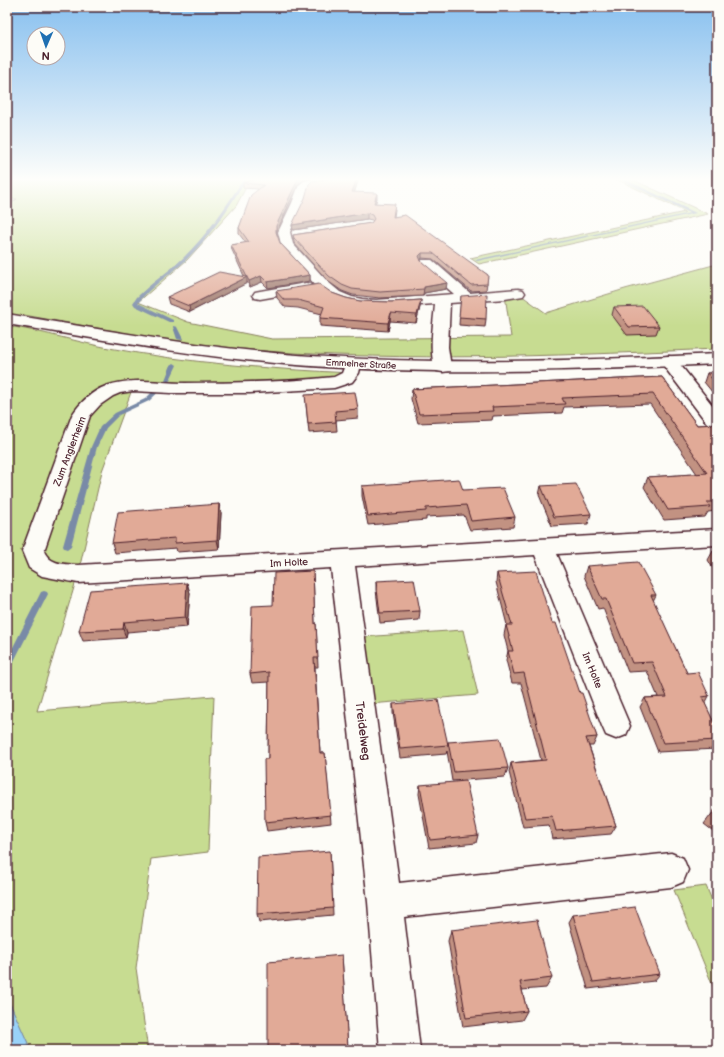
<svg xmlns="http://www.w3.org/2000/svg" width="724" height="1057" font-family="'Balsamiq Sans',sans-serif">
  <rect width="100%" height="100%" fill="#fdfcf7"/>
  <filter id="ink" filterUnits="userSpaceOnUse"><feTurbulence type="fractalNoise" baseFrequency=".025" numOctaves="2"/><feDisplacementMap in="SourceGraphic" scale="8" xChannelSelector="R" yChannelSelector="G"/><feConvolveMatrix kernelMatrix="1 2 1 2 8 2 1 2 1" color-interpolation-filters="sRGB"/></filter>
  <g filter="url(#ink)">
    <path fill="#c7dc91" stroke="#887e5e" d="M7 178H251L236 206 187 260 138 302 188 322 272 339 511 337 505 295 518 293 546 313 625 289 717 264V349C576 355 435 361 294 353 203 348 113 331 24 315L7 330V205L17 199H7Z
      M614 178H629L708 214 479 264 470 258 685 212Z
      M14 327C45 332 77 342 109 348 188 363 270 369 351 373L344 379 134 384 102 471 78 574 37 711 214 696 208 852 151 859 136 968 148 1050H31L7 998V331Z
      M463 630 478 695 370 704 362 637Z
      M706 886 717 912V996L674 890Z"/>
    <path fill="#99d2f9" stroke="#798aa7" d="M7 998 8 999 31 1050H7Z"/>
    <g fill="none" stroke-linecap="round" stroke-linejoin="round">
      <path fill="#798aa7" fill-rule="evenodd" d="M244 178H247C229 208 209 238 184 262 168 276 150 287 138 303L173 320V322H169L135 306 133 303 137 297C151 283 168 272 182 259 207 235 226 207 244 178Z
        M619 178H622L696 213 477 261 475 260 690 213 619 179Z
        M173 326 177 327 183 339 182 340 177 339 173 327Z
        M174 363 177 365 169 382 149 401 119 415 106 428 97 447 71 546 67 549 64 548 63 546 91 447 100 427 115 413 145 399 165 380 171 365Z
        M44 591 47 592 48 594 10 669 7 670V659L40 594 41 592Z"/>
      <g stroke="#4a1f2b" stroke-width="3">
        <path id="minor" d="M318 178H336L335 180 312 185 308 188 304 203 290 232 293 244 328 282 340 292 352 297 362 299 376 300 454 294 422 266 420 263 422 260H432L470 293 518 289 523 290 525 293 523 296 505 299 450 303 448 347 451 367 449 371 443 372 437 371C427 356 434 321 435 304L376 308 362 307 344 304 330 298 318 288 282 248 278 232 292 203 299 185 304 181Z
          M306 283 311 284 313 287 311 290 260 299 255 298 253 295 255 292 260 291Z
          M668 356 674 357 717 411V429L710 427 660 361 662 357Z
          M353 359 359 360 361 364 359 373 352 382 334 388 250 393H171L133 391 120 393 113 396 100 405 90 416 44 551C50 565 65 564 78 565L717 529V545L557 554 630 726 626 735 616 739 606 735 602 726 535 555 355 566 399 883 671 853 683 858 688 870 683 882 671 887 404 917 420 1050H380L368 902 331 568 78 583 42 576 29 568 22 551 72 415C80 403 92 391 106 386 131 377 159 383 185 383 235 383 285 382 334 377L342 373 347 360Z"/>
      </g>
      <g stroke="#4a1f2b" stroke-width="3">
        <path id="tertiary" d="M7 314C99 329 191 346 284 354 428 366 573 361 717 354V364C573 371 428 376 284 364 191 356 99 339 7 324Z"/>
      </g>
      <use href="#minor" fill="#fdfcf7" fill-rule="evenodd"/>
      <use href="#tertiary" fill="#fdfcf7" fill-rule="evenodd"/>
    </g>
    <path fill="#c29282" stroke="#4a1f2b" d="M258 178H313L304 180 298 184 277 231V233L280 243 310 275V281L268 288 262 282 250 287 247 282V283L190 312 169 304 167 297 244 276 232 250 231 245 246 243 239 234V228L258 189 243 188V183Z
      M330 178H358V181L354 192 377 198 375 203 395 209 394 217 488 275 486 290 471 291 433 259 422 258 421 260V261L446 289 424 293 423 296 380 298 353 295 342 291 329 282 294 243 293 235 367 224 371 223 373 221 372 220 367 219 293 230 292 225Z
      M276 291 332 293 346 298 360 301 391 302 421 300 420 307 416 323 390 321 388 331 320 326V318L322 314 298 308 285 307 277 298Z
      M461 296 486 319 485 327 459 325Z
      M614 307 659 326 656 334 627 335 612 315Z
      M707 373H717V398L704 382Z
      M662 377 697 425 717 424V511L708 512 705 517 664 520 644 487 648 477 697 474 650 404 564 407 562 413 493 416 492 420 418 423 411 399 412 389Z
      M306 404 358 409V418L336 420 337 431 309 433Z
      M362 486 463 490 515 517 513 527 470 530 464 515 426 517V520L368 525 362 496Z
      M541 486 591 514 588 524 552 526 539 495Z
      M219 504 221 513 219 549 177 552 176 548 115 553 112 543Z
      M713 551H717V575L708 560Z
      M587 566 656 595 653 601 687 673 709 696 705 704 717 729V748L716 749 658 752 640 707 645 698 658 697 647 671 628 672 603 608 598 609 584 576Z
      M313 571 315 624H316L318 667H315L320 753H325L331 823 267 831 265 822 268 759 269 682 252 683 250 674 273 605Z
      M497 573 552 623 597 737 593 746H589L616 826 611 834 552 839 549 825 523 827 509 772 511 763 541 760 521 683H512L506 660 508 651 504 635 506 625H507L496 582Z
      M376 581 420 611 419 620 380 623 376 590Z
      M187 583 190 593 187 627 127 632 126 638 83 641 79 631Z
      M393 704 448 745V742L508 768 505 777 452 781 447 751 446 754 400 758 393 713Z
      M420 785 478 835 476 843 429 848 419 794Z
      M717 807V834L704 824Z
      M330 851 333 915 259 922 257 914Z
      M573 915 660 974 654 981 588 989 569 922Z
      M451 930 552 978 546 988 522 990 527 1011 522 1020 463 1027 448 941Z
      M342 955 348 1050H268Z"/>
    <path fill="#9e776a" stroke="#4a1f2b" d="M299 178H313L304 180 298 184 277 231V238L276 226 298 179Z
      M357 178 358 181 353 197 352 192Z
      M377 193V198L374 209V203Z
      M367 213V219L293 230 292 225Z
      M422 253V258L419 262V256Z
      M310 275V281L268 288 267 282Z
      M261 276 262 282 250 287 249 281Z
      M247 277V283L190 312 189 306Z
      M447 283 446 289 424 293 423 296 424 287Z
      M421 300 420 307 416 323 417 315Z
      M391 313 390 321 388 331V323Z
      M219 504 221 513 219 549 217 540Z
      M187 583 190 593 187 627 185 617Z
      M124 622 127 632 126 638 123 629Z"/>
    <path fill="#e1aa97" stroke="#4a1f2b" d="M258 178H299L298 179 276 226V232L280 243 310 275 267 282 261 276 249 281 231 245 249 242 239 228 251 195 264 185 243 183Z
      M330 178H357L352 192 377 193 374 203 395 204 393 217 405 215 488 275 487 284 471 285 433 253H422L419 256 421 261 447 283 424 287V289L380 292 352 289 342 285 329 276 294 238 293 235 371 223 374 219 372 215 367 213 292 225 305 198 309 184 312 181Z
      M219 272 247 277 189 306 167 297Z
      M319 284 332 293 346 298 360 301 391 302 421 300 417 315 391 313 388 323 320 318 324 307 298 300H284L276 291Z
      M487 294 486 319 459 317 461 296Z
      M643 306 659 326 629 327 614 307Z
      M707 373H717V385Z
      M662 377 697 425 717 424V502H707L710 507 668 510 648 477 707 473 653 394 562 398 565 404 492 407 493 411 419 414 412 389Z
      M355 392 358 409 335 411 336 422 308 424 305 395Z
      M459 479 463 490 503 488 515 517 471 521 466 505 426 508V511L368 516 362 486Z
      M576 484 591 514 554 517 541 486Z
      M219 504 217 540 175 543V538L112 543 118 512Z
      M713 551H717V558Z
      M638 562 656 595H651L687 673 698 672 709 696 702 697 717 729V740L663 743 645 698 667 697 652 662 632 663 606 599H602L587 566Z
      M313 571 315 624H316L318 658H314L320 753H325L331 815 265 822 264 759H268L269 672 250 674 252 606 273 605 274 573Z
      M536 571 552 623H556L580 693H582L597 737 586 738 616 826 556 831 552 816 525 818 511 763 546 760 524 673 514 674 508 651H513L506 625H512L497 573Z
      M414 579 420 611 380 613 376 581Z
      M187 583 185 617 124 622 123 629 79 631 90 590Z
      M438 700 448 745 400 749 393 704Z
      M500 738 508 768 454 772 448 742Z
      M466 781 478 835 430 840 420 785Z
      M717 807V815L713 812Z
      M330 851 333 908 257 914 258 857Z
      M635 907 660 974 593 982 573 915Z
      M537 920 552 978 520 982 527 1011 466 1018 451 930Z
      M342 955 348 1048 327 1050H268V962Z"/>
  </g>
  <linearGradient id="sky" x2="0" y2="1"><stop stop-color="#88c0ef"/><stop offset="0.55" stop-color="#fefefb"/><stop offset="1" stop-color="#fefefb" stop-opacity="0"/></linearGradient>
  <rect width="724" height="326" fill="url(#sky)"/>
  <g text-anchor="middle" stroke-width="3.5" stroke-linejoin="round" paint-order="stroke">
    <g font-size="9" fill="#4a1f2b" stroke="#fdfcf7">
      <text transform="translate(361 364) rotate(3)" y="3">Emmelner Straße</text>
    </g>
    <g font-size="10" fill="#4a1f2b" stroke="#fdfcf7">
      <text transform="translate(69 451) rotate(-69)" y="4">Zum Anglerheim</text>
      <text transform="translate(289 562) rotate(-3)" y="4">Im Holte</text>
      <text transform="translate(593 670) rotate(68)" y="4">Im Holte</text>
    </g>
    <g font-size="12" fill="#4a1f2b" stroke="#fdfcf7">
      <text transform="translate(363 731) rotate(83)" y="4">Treidelweg</text>
    </g>
  </g>
  <rect width="724" height="1057" fill="none" stroke="#fdfcf7" stroke-width="24"/>
  <rect x="12" y="12" width="700" height="1033" fill="none" stroke="#4a1f2b" stroke-width="1.5" filter="url(#ink)"/>
  <g transform="translate(46 46) rotate(182)"><circle r="19" fill="#fdfcf7" stroke="#b5a4a5"/>
  <path d="M0-3L7 15L0 10L-7 15Z" fill="#1f6fb2"/>
  <text y="-6" font-size="11" font-weight="bold" text-anchor="middle" fill="#4a1f2b">N</text>
  </g>
</svg>
